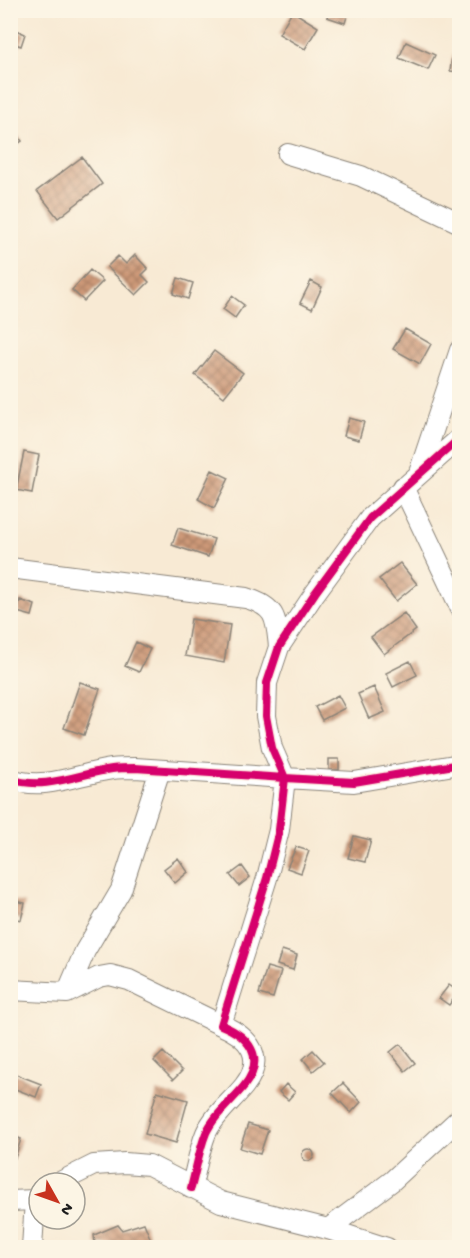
<svg xmlns="http://www.w3.org/2000/svg" width="470" height="1258" font-family="'Gochi Hand',sans-serif">
  <defs>
    <pattern id="building-cross-hatch" width="8" height="8" patternUnits="userSpaceOnUse" patternTransform="scale(1.5)"><rect width="8" height="8" fill="#cd9978"/><path d="M0 0l8 8M0 8l8-8" fill="none" stroke="#a67c62"/></pattern>
  </defs>
  <rect width="100%" height="100%" fill="#fcf5e5"/>
  <filter id="ink" filterUnits="userSpaceOnUse"><feTurbulence type="fractalNoise" baseFrequency=".0167" numOctaves="2"/><feDisplacementMap in="SourceGraphic" scale="12" xChannelSelector="R" yChannelSelector="G"/><feConvolveMatrix kernelMatrix="1 2 1 2 8 2 1 2 1" color-interpolation-filters="sRGB"/></filter>
  <filter id="wash" filterUnits="userSpaceOnUse"><feTurbulence type="fractalNoise" baseFrequency=".008" numOctaves="4" result="noise"/><feDisplacementMap in="SourceGraphic" scale="24" xChannelSelector="R" yChannelSelector="G"/><feGaussianBlur stdDeviation="1.35" result="paint"/><feColorMatrix in="noise" values="0 0 0 0 0 0 0 0 0 0 0 0 0 0 0 0 0 1.4 0 .05"/><feComposite in="paint" operator="in"/></filter>
  <g filter="url(#wash)">
    <rect width="100%" height="100%" fill="#f8ead4"/>
    <g id="blocks">
      <path fill="url(#building-cross-hatch)" d="M329 10H349L345 23 327 17Z
        M292 11 318 27 305 49 279 34Z
        M16 30 25 34 21 46 12 43Z
        M406 42 435 55 428 70 399 58Z
        M460 43V72L450 71 452 57Z
        M12 128 22 141 10 149V129Z
        M82 157 102 184 58 218 37 191Z
        M135 255 148 269 142 275 149 282 136 295 107 267 118 256 126 264Z
        M90 270 103 281 84 301 72 290Z
        M178 278 193 283 188 299 173 294Z
        M311 281 322 287 312 309 300 303Z
        M232 296 244 305 235 318 223 309Z
        M405 329 431 344 420 364 393 349Z
        M214 351 243 373 224 397 195 375Z
        M349 418 364 422 359 440 344 436Z
        M24 452 39 455 32 493 16 490Z
        M212 470 229 478 214 508 198 499Z
        M178 528 214 539 208 557 172 545Z
        M400 563 417 584 396 601 379 579Z
        M20 600 35 605 32 616 17 612Z
        M404 613 416 630 384 654 371 637Z
        M191 619 230 625 224 663 185 656Z
        M136 642 150 649 139 672 125 666Z
        M410 661 417 675 393 687 386 673Z
        M80 682 100 689 84 735 64 728Z
        M374 687 385 712 369 719 358 694Z
        M338 695 345 708 322 720 315 707Z
        M329 759H339V770H329Z
        M354 836 371 840 365 862 348 858Z
        M296 847 309 851 301 873 287 868Z
        M178 858 188 872 175 883 164 869Z
        M242 866 250 877 239 886 230 875Z
        M10 900 25 903 21 920 10 917Z
        M282 950 297 955 293 970 277 965Z
        M267 967 281 971 273 998 259 994Z
        M449 985 459 992 449 1005 439 998Z
        M400 1044 415 1063 405 1071 390 1052Z
        M313 1050 324 1062 313 1071 303 1059Z
        M163 1052 182 1071 173 1080 154 1061Z
        M10 1072 41 1084 36 1097 10 1087Z
        M343 1083 361 1102 351 1113 332 1093Z
        M286 1084 295 1092 288 1100 279 1092Z
        M157 1091 188 1100 176 1143 145 1134Z
        M248 1124 268 1130 260 1154 240 1148Z
        M10 1135 21 1139 15 1158 10 1157Z
        M302 1155a6 6 0 1 1 12 0a6 6 0 1 1-12 0Z
        M144 1223 154 1248H120L117 1244H95L94 1235 118 1225 122 1230Z"/>
    </g>
  </g>
  <g filter="url(#ink)">
    <use href="#blocks" fill-opacity="0" stroke="#8a8378" stroke-width="1.5"/>
    <g fill="none" stroke-linecap="round" stroke-linejoin="round">
      <g stroke="#8a8378" stroke-width="22">
        <path id="minor" d="M288 154 361 176 460 223
          M419 473 460 350
          M403 487 460 607
          M10 568 246 598C277 607 276 619 279 647
          M10 779C46 791 77 774 112 769 120 768 128 768 135 768L285 778 272 748 266 716 267 683 279 647 315 593 370 518 460 438
          M10 990 67 993 99 977 110 975 129 980 221 1025
          M67 993 85 951 121 890 160 770
          M58 1183 94 1165 125 1163 149 1165 221 1202 328 1229 387 1248
          M191 1188C196 1170 199 1150 206 1133 214 1115 232 1101 244 1086 267 1057 248 1036 221 1025L267 878 279 830 285 778 354 782 460 764
          M10 1201 35 1200 39 1197
          M328 1229 392 1181 460 1118
          M32 1248 35 1200"/>
      </g>
      <use href="#minor" stroke="#fff" stroke-width="20"/>
      <g stroke="#fcf5e5" stroke-width="11">
        <path id="cycleway" d="M10 779C46 791 77 774 112 769 120 768 128 768 135 768L285 778 272 748 266 716 267 683 279 647 315 593 370 518 460 438
          M191 1188C196 1170 199 1150 206 1133 214 1115 232 1101 244 1086 267 1057 248 1036 221 1025L267 878 279 830 285 778 354 782 460 764"/>
      </g>
      <use href="#cycleway" stroke="#d6006c" stroke-width="8"/>
    </g>
  </g>
  <rect width="470" height="1258" fill="none" stroke="#fcf5e5" stroke-width="36"/>
  <g transform="translate(57 1201) rotate(130)"><circle r="28" fill="#fcf5e5" stroke="#a29e95" stroke-width="1.5"/>
  <path d="M0-4.5L10 22L0 15L-10 22Z" fill="#c8321e"/>
  <text y="-9" font-size="16" font-weight="bold" text-anchor="middle" fill="#1c1c1c">N</text>
  </g>
</svg>
